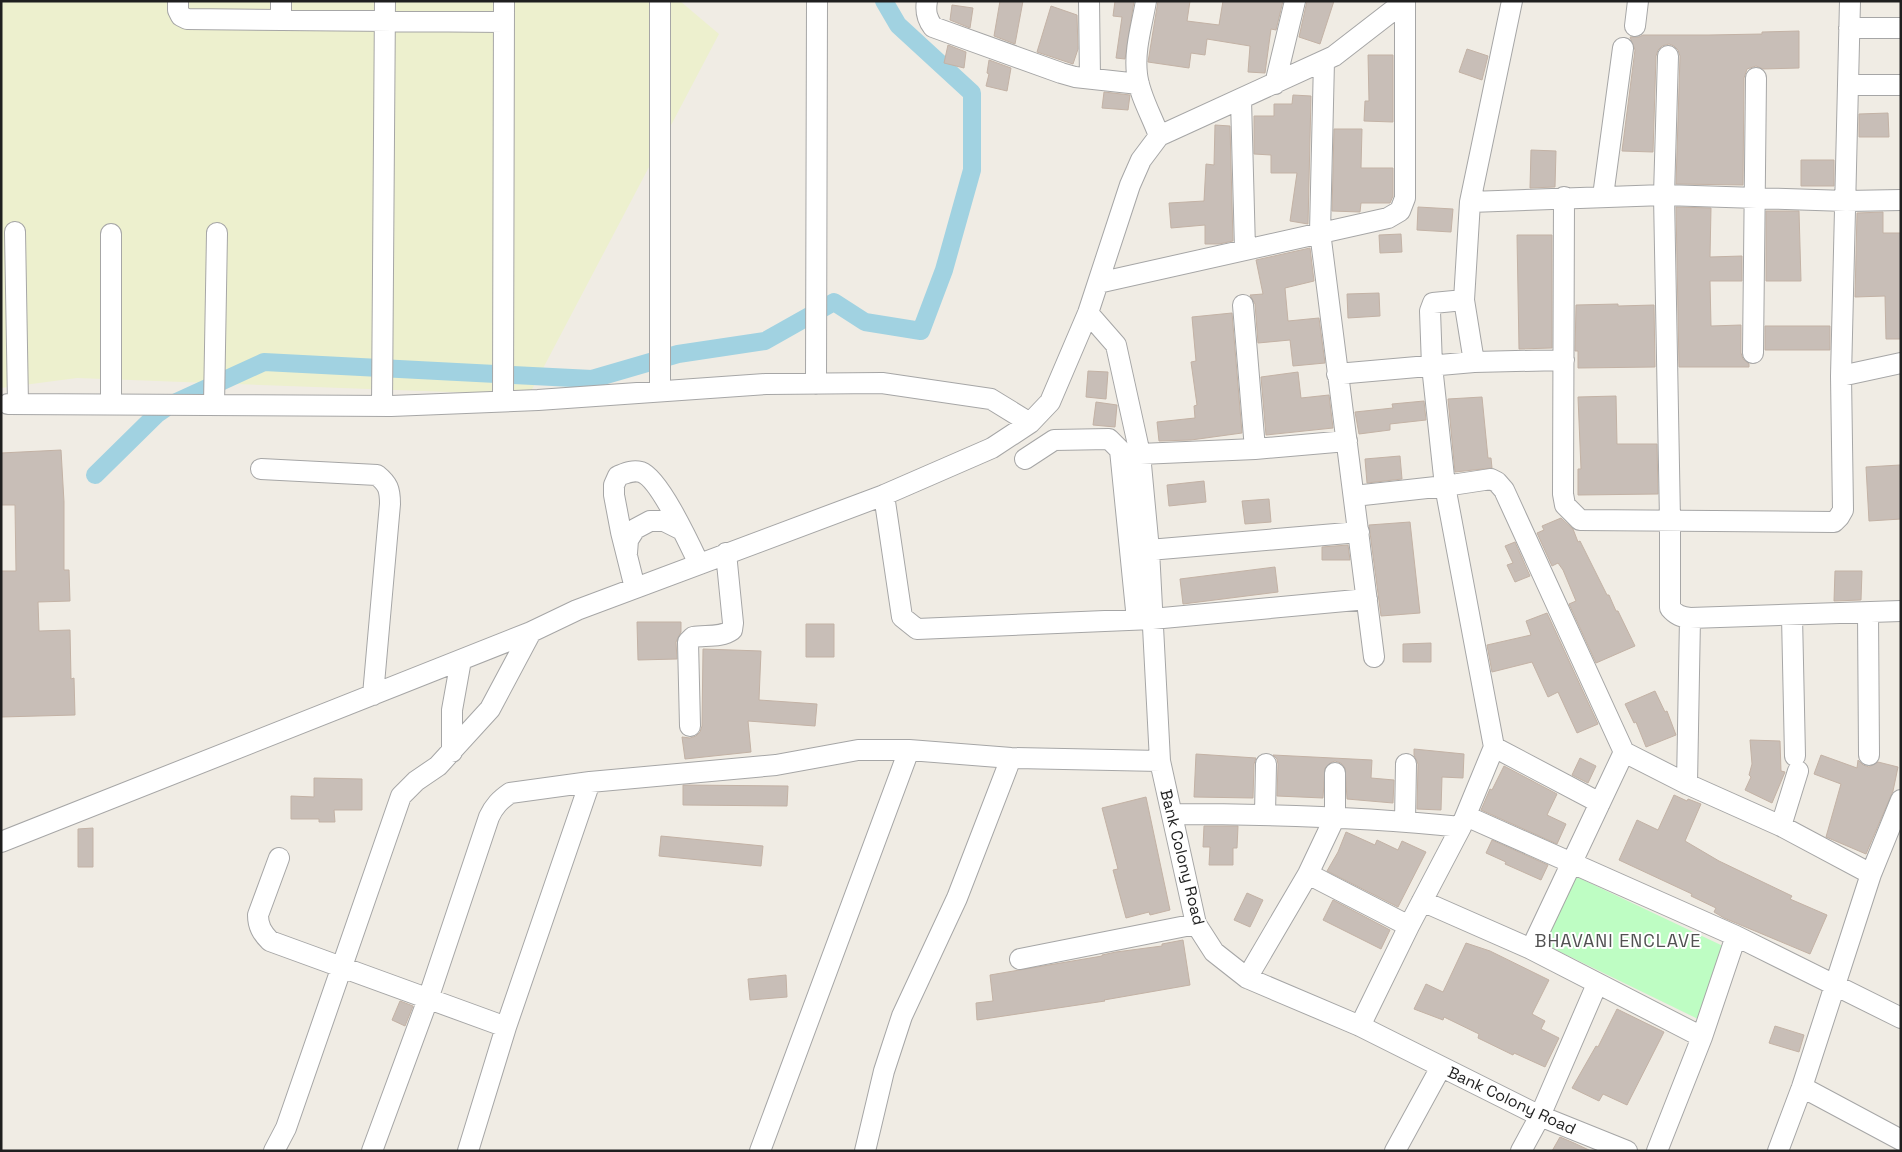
<svg xmlns="http://www.w3.org/2000/svg" width="1902" height="1152" font-family="'Space Grotesk',sans-serif">
  <rect width="100%" height="100%" fill="#f0ece4"/>
  <path fill="#edf0ce" d="M1 1H680L719 34 529 395 77 378 1 388Z"/>
  <path fill="#befdc3" d="M1575 876 1723 946 1698 1019 1544 944Z"/>
  <g fill="none" stroke-linecap="round" stroke-linejoin="round">
    <path stroke="#a1d2e1" stroke-width="18" d="M95 475 157 414 170 405 264 362 592 379 678 354 765 341 834 302 865 322 921 331 944 270 972 170V93L898 25 884 1"/>
  </g>
  <path fill="#c8beb7" stroke="#c3b2a5" d="M1000 1H1023L1015 44 994 36Z
    M1115 1H1134L1125 59 1116 58 1122 17 1113 16Z
    M1158 1H1190L1187 21 1219 25 1223 1H1283L1276 30 1271 29 1265 73 1248 72 1250 46 1207 39 1205 55 1191 53 1189 68 1148 62Z
    M1307 1H1334L1320 44 1299 37Z
    M952 5 973 8 970 28 950 20Z
    M1051 6 1077 15 1078 49 1073 64 1037 52Z
    M1799 31V68L1763 69 1756 66 1747 69 1744 78 1743 185 1676 184 1680 56 1678 50 1674 46 1669 44 1662 46 1658 50 1656 56 1653 152 1622 151 1635 50 1630 37H1639L1643 35H1709L1762 34V32Z
    M948 45 966 52 964 68 944 63Z
    M1467 49 1488 56 1482 80 1459 72Z
    M1368 55H1393V122L1364 121 1365 101H1369Z
    M989 60 1011 68 1007 91 986 86 989 74 987 73Z
    M1104 92 1130 95 1128 110 1102 108Z
    M1293 95 1311 96 1308 224 1290 221 1297 173H1271V155L1254 154V116H1274V104H1292Z
    M1888 113 1889 137H1859V114Z
    M1215 125 1230 126 1233 241 1219 244H1205V225L1171 228 1169 203 1204 201 1206 164 1214 165Z
    M1334 129H1362L1361 168H1393V196L1390 203H1361L1360 212 1332 211Z
    M1531 150 1556 151 1555 187 1530 188Z
    M1801 160H1834V186H1801Z
    M1418 207 1453 209 1451 232 1417 230Z
    M1676 207 1711 208 1710 257 1742 256V281H1710L1711 326 1741 325V353L1743 359 1749 364V367H1679Z
    M1766 211H1799L1801 281H1766Z
    M1883 212V233H1901V339H1886L1885 296 1855 297 1857 213Z
    M1401 234 1402 252 1380 253 1379 235Z
    M1517 235H1552V348L1519 349Z
    M1310 248 1314 281 1285 288 1288 321 1319 318 1325 363 1293 366 1290 340 1258 343 1255 304 1250 295 1263 294 1256 260Z
    M1379 293 1380 316 1348 318 1347 294Z
    M1618 304V306L1654 305 1655 367 1578 368V351H1575L1576 305Z
    M1232 313 1242 433 1191 440 1159 441 1157 422 1195 418 1194 406 1197 405 1191 362 1196 361 1192 317Z
    M1765 326H1830V350H1765Z
    M1088 371 1108 372 1106 399 1086 397Z
    M1298 372 1301 398 1329 395 1333 428 1266 435 1261 377Z
    M1616 396 1617 444H1657L1658 494 1578 495V469H1581L1578 397Z
    M1482 397 1488 458H1491L1492 468 1455 472 1448 399Z
    M1424 401 1426 420 1390 424V430L1359 434 1355 412 1393 408 1392 404Z
    M1096 402 1117 405 1115 427 1093 425Z
    M61 450 64 502V570H69L70 601 38 602 39 631 70 630 71 679 74 678 75 715 1 717V571H16L15 505H1V453Z
    M1400 456 1402 479 1367 483 1365 459Z
    M1900 465 1901 519 1869 521 1866 467Z
    M1204 481 1206 502 1169 506 1167 485Z
    M1269 499 1271 522 1245 524 1242 501Z
    M1561 518 1573 529 1578 542 1580 541 1607 595H1609L1616 611H1618L1635 646 1596 663 1569 604 1576 601 1563 570 1558 563 1552 566 1537 533 1544 530 1542 526Z
    M1410 522 1420 613 1381 616 1369 525Z
    M1515 542 1530 576 1515 582 1507 565 1513 563 1505 546Z
    M1348 545 1350 560H1322V547Z
    M1275 567 1278 592 1183 604 1180 579Z
    M1835 571H1862L1861 600 1834 601Z
    M1547 613 1598 724 1577 733 1558 692 1548 697 1532 662 1492 672 1487 645 1531 635 1526 621Z
    M637 622H681V632L676 642 677 659 638 660Z
    M806 624H834V657H806Z
    M1431 643V662H1403V644Z
    M703 649 761 651 759 700 817 704 815 726 748 721 751 752 685 759 682 737 690 738 696 736 700 732 702 726Z
    M1655 691 1665 712 1667 711 1676 735 1646 747 1636 722 1634 723 1625 704Z
    M1750 740 1780 741 1781 771 1785 772 1772 803 1745 790 1751 777 1749 775 1752 764Z
    M1414 749 1464 754 1463 778 1442 777 1441 810 1417 809 1418 764 1414 755Z
    M1196 754 1256 758 1254 764 1253 798 1194 797Z
    M1273 755 1372 760 1371 778 1394 780 1393 803 1347 799 1345 768 1341 763 1335 761 1330 763 1325 768 1323 798 1277 796 1278 764 1277 759Z
    M1821 755 1857 768 1858 760 1863 765 1869 767 1878 762 1898 767 1893 791 1866 854 1826 837 1841 784 1814 774Z
    M1580 758 1596 766 1588 783 1572 775Z
    M1504 766 1557 794 1547 815 1566 824 1557 844 1481 810 1490 789 1492 790Z
    M314 778 362 779V810H334L335 822H319V819H291V796L314 797Z
    M683 785 788 786 787 806 683 805Z
    M1674 795 1687 801 1688 799 1701 804 1685 841 1719 861 1792 896 1790 899 1827 915 1810 954 1724 918 1714 912 1716 908 1691 896 1692 894 1619 860 1637 820 1658 830Z
    M1146 797 1170 910 1150 915 1149 912 1126 918 1113 870 1118 869 1102 808Z
    M1204 826H1238L1237 848H1233V865H1209L1210 847H1203Z
    M93 828V867H78V829Z
    M1346 832 1375 845 1377 840 1398 850 1402 841 1426 852 1398 907 1327 871 1338 852Z
    M661 836 763 846 761 866 659 856Z
    M1492 840 1548 865 1541 880 1505 864 1506 862 1486 853Z
    M1247 893 1263 900 1250 927 1234 920Z
    M1333 900 1390 930 1381 949 1323 920Z
    M1183 940 1190 985 1104 1000 1105 1001 977 1020 976 1003 993 1001 990 975 1102 956V955L1116 952 1162 946V944Z
    M1466 943 1490 951 1549 980 1532 1014 1545 1021 1541 1029 1559 1038 1545 1067 1514 1053 1513 1055 1478 1038 1479 1034 1444 1017 1443 1020 1414 1009 1426 984 1443 992Z
    M786 975 787 997 750 1000 748 979Z
    M400 1001 413 1006 405 1026 392 1020Z
    M1617 1009 1664 1032 1627 1105 1603 1094 1599 1101 1572 1088 1596 1046 1598 1047Z
    M1775 1026 1804 1035 1799 1052 1769 1043Z
    M1560 1137 1574 1143 1591 1151H1552Z"/>
  <g fill="none" stroke-linecap="round" stroke-linejoin="round">
    <g stroke="#a6a6a6" stroke-width="22">
      <path id="minor" d="M178 1V10L181 16 187 19 504 22
        M281 1V20
        M927 1C925 12 927 19 933 27L1061 73 1075 77 1139 84
        M1089 1 1090 78
        M1146 1C1142 25 1134 50 1137 74 1139 95 1152 116 1159 136
        M1850 1 1841 376 1901 363
        M1635 26 1638 1
        M1849 28H1901
        M1668 56 1664 195 1670 520V608C1676 615 1681 617 1690 618L1901 611
        M1324 61 1320 232 1374 657
        M1275 84 1295 1
        M1848 85H1901
        M1241 100 1245 249
        M1603 196 1623 48
        M1564 197 1563 494 1565 505 1580 520 1834 522 1839 517 1843 510 1841 376
        M1470 202 1512 1
        M15 232 18 404
        M111 234V404
        M1098 283 1388 218 1400 211 1405 198V2
        M1243 305 1255 449
        M1088 313 1116 345 1140 454 1149 550 1160 761 1196 924 1214 952 1247 978 1360 1026 1540 1116 1627 1151
        M1753 353 1756 78
        M1564 360 1474 362 1464 300 1470 202 1664 195 1846 201 1901 200
        M1337 374 1474 362
        M816 384 817 1
        M660 391V1
        M503 401 504 1
        M8 404 391 406 538 400 766 384 882 383 991 399 1030 423
        M214 405 217 233
        M382 406 385 1
        M1140 454 1255 449 1347 441
        M1025 459 1054 440 1109 439 1120 450 1137 620
        M261 469 377 475C388 484 390 489 390 504L373 695
        M884 495 902 617 917 629 1152 619 1367 599
        M1354 496 1445 486 1432 366 1430 311 1433 303 1464 300
        M1149 550 1359 532
        M627 553 628 540 635 529 650 521H664L682 530
        M635 588 621 532 614 495V485L618 476C626 473 632 470 641 472 659 478 690 545 699 564
        M1868 613 1869 755
        M1792 616 1795 756
        M690 726 688 642 693 637C706 635 721 638 732 630L733 623 726 553
        M1494 747 1600 803
        M452 752V710L461 660
        M1687 784 1690 618
        M1172 814C1269 814 1365 817 1461 827
        M1265 814 1266 764
        M1466 816 1736 936 1901 1018
        M1405 821 1406 764
        M1781 826 1798 771
        M1 842 531 632 577 610 884 495 992 448 1030 423 1050 402 1088 313 1130 185 1141 160 1159 136 1334 56 1405 1
        M279 858 258 915C258 926 262 933 270 941L506 1027
        M1308 874 1409 926
        M1422 901 1531 949 1702 1037
        M1531 949 1624 752
        M1020 959 1196 924
        M1247 978 1308 874 1335 817V773
        M1360 1026 1409 926 1461 827 1494 747 1445 486 1491 479 1497 482 1504 490 1624 752 1687 784 1781 826 1871 874
        M1802 1087 1901 1140
        M274 1151 286 1128 401 796 416 781 438 766 490 709 531 632
        M372 1151 428 999 489 817C494 806 500 800 510 793L590 782 776 765 858 750H909L1011 758 1160 761
        M468 1151 506 1027 590 782
        M760 1151 909 750
        M865 1151 884 1071 902 1016 957 898 1011 758
        M1395 1151 1441 1067
        M1521 1151 1540 1116 1597 984
        M1657 1151 1702 1037 1736 936
        M1778 1151 1802 1087 1871 874 1901 800"/>
    </g>
    <use href="#minor" stroke="#fff" stroke-width="20"/>
  </g>
  <g text-anchor="middle" stroke-width="4" stroke-linejoin="round" paint-order="stroke">
    <g font-size="16" fill="#1f1f1f" stroke="#fff">
      <text transform="translate(1183 857) rotate(76)" y="6">Bank Colony Road</text>
      <text transform="translate(1512 1100) rotate(25)" y="6">Bank Colony Road</text>
    </g>
    <g font-size="18" letter-spacing="1" fill="#525252" stroke="#fff">
      <text x="1618" y="947">BHAVANI ENCLAVE</text>
    </g>
  </g>
  <rect width="1902" height="1152" fill="none" stroke="#1f1f1f" stroke-width="5"/>
</svg>
